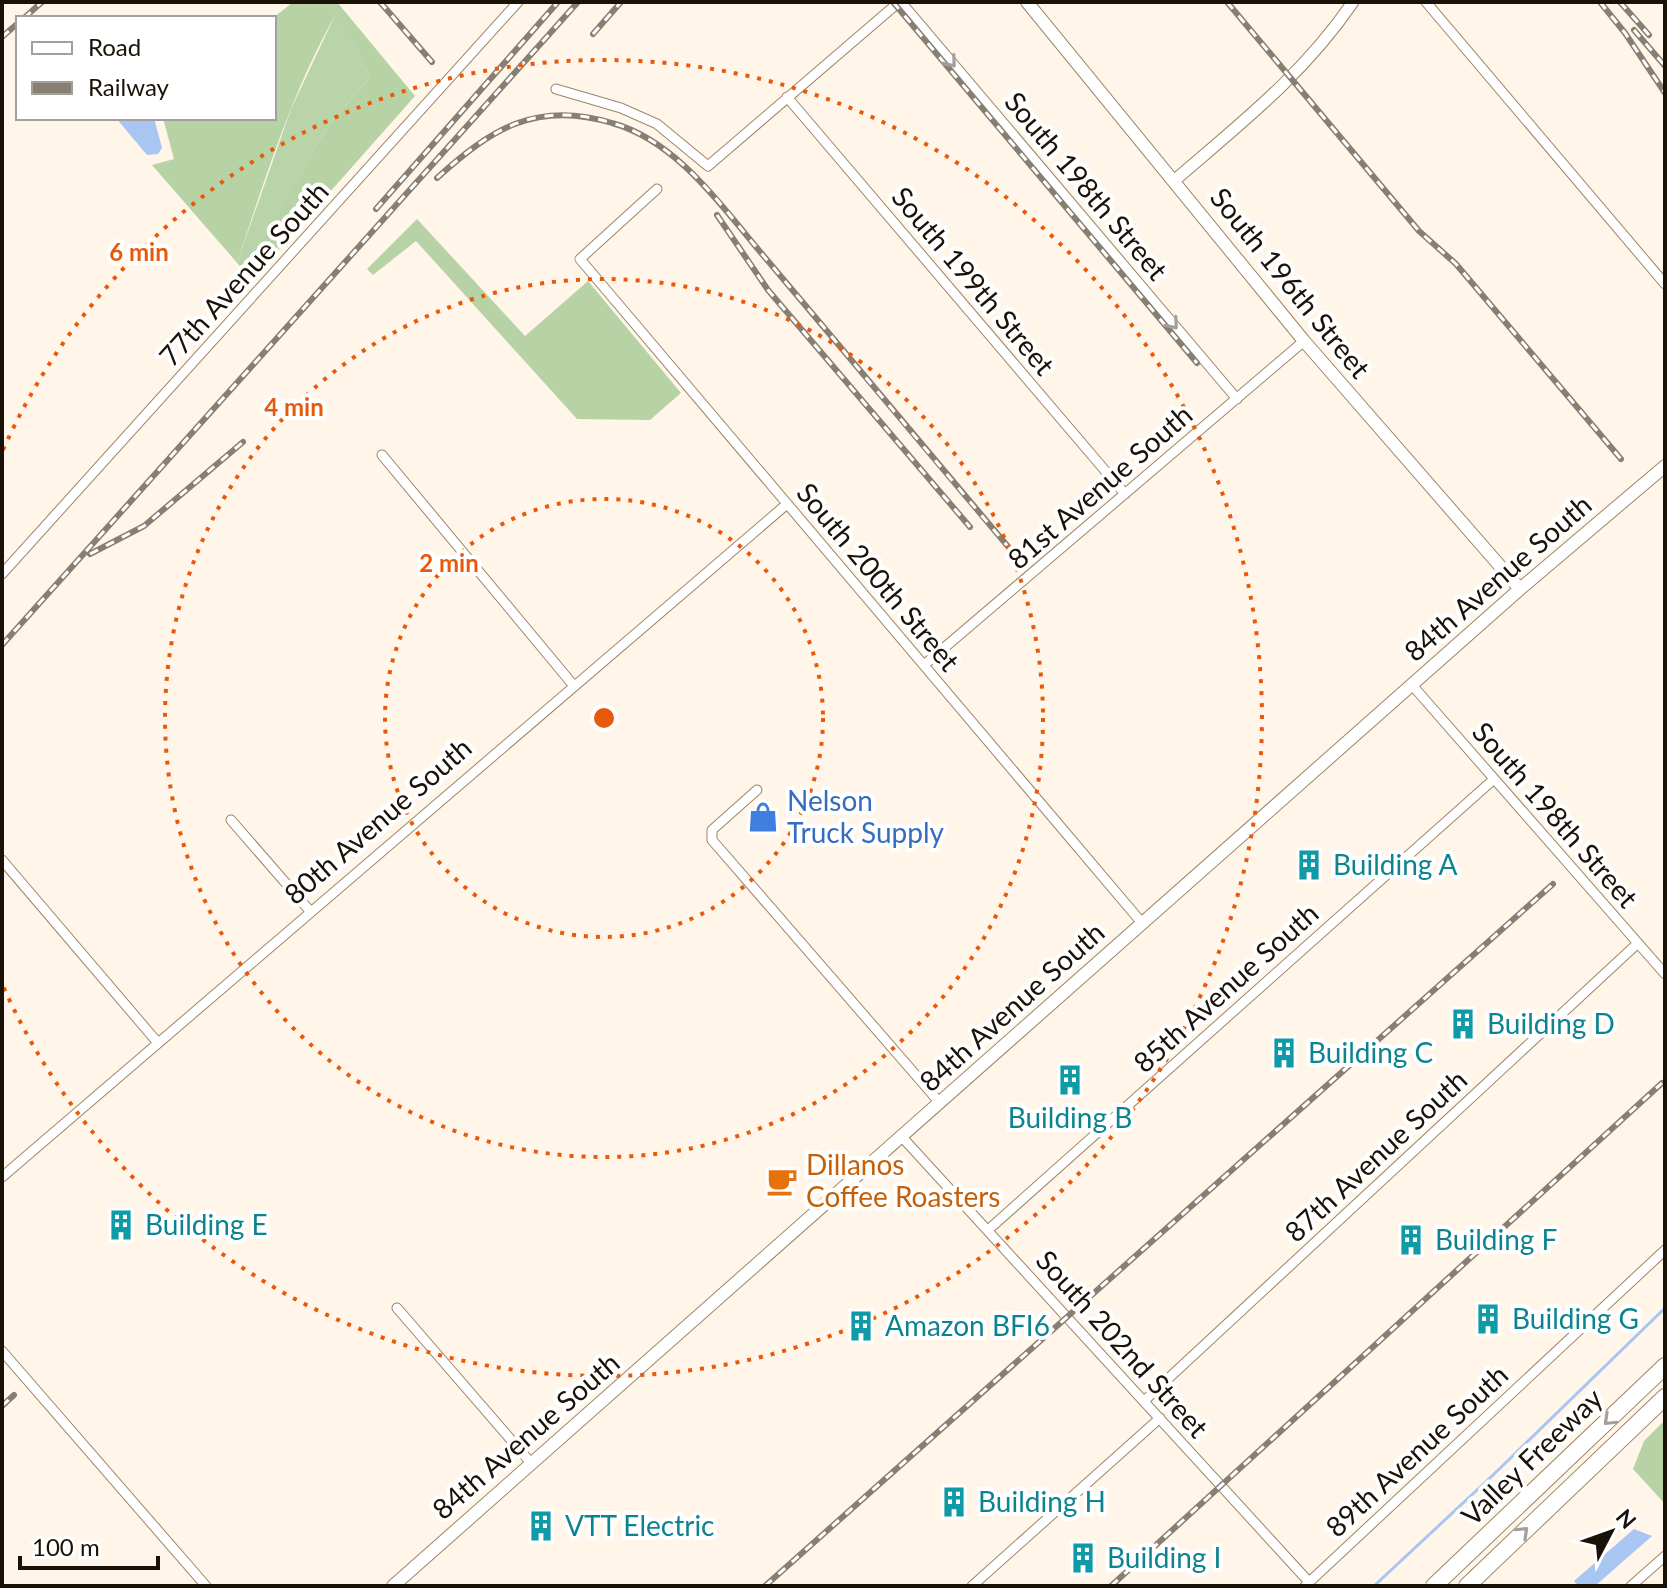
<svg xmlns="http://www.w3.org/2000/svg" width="1667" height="1588" font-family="Lato,sans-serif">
  <rect width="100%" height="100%" fill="#fff6e9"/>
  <path fill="#bad4aa" d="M337 11 370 77 326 129 247 267 238 260 291 109Z"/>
  <path fill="#b7d3a5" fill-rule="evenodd" d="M293 2H337L415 96 252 280 152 165 174 159 163 118H274L273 18ZM337 12 370 77 326 129 247 266 238 260C266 176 293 89 337 12Z
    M417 219 525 336 588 281 681 393 650 420 577 419 416 241 373 275 367 269Z
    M1665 1420V1504L1633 1469 1644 1441Z"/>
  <path fill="#a9c5f1" d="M116 118H154L162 148 158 154 147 155Z
    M1634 1529 1652 1536 1595 1586H1578L1574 1581Z"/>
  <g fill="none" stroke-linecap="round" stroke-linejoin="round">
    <path stroke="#a9c5f1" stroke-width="3" d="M1374 1586 1492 1476 1665 1308"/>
    <g stroke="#9b8669" stroke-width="11">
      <path id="minor" d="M901 2 1237 399
        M1426 2 1665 284
        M556 89 621 108 657 124 708 166 899 2
        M787 97 1125 494
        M657 189 580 259 1142 923
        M382 455 574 686
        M2 574 518 2
        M924 665 1304 341
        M1412 685 1665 974
        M757 790 712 830V840L940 1103
        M231 820 310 911
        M2 860 158 1043
        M902 1137 1309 1582
        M2 1177 787 504
        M988 1230 1494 779
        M397 1308 531 1463
        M2 1351 206 1586
        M1144 1401 1638 943
        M972 1586 1160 1418
        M1305 1586 1665 1250
        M1631 1586 1665 1556"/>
    </g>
    <g stroke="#9b8669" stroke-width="13">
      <path id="tertiary" d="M1175 180C1241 123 1303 75 1353 2"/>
    </g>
    <g stroke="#9b8669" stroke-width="14">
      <path id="secondary" d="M1027 2 1304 341 1520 589
        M393 1586 1520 589 1665 466"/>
    </g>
    <g stroke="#9b8669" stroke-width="18">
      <path id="motorway" d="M1434 1586 1665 1366
        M1467 1586 1665 1397"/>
    </g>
    <use href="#minor" stroke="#fff" stroke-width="9"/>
    <use href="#tertiary" stroke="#fff" stroke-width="11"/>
    <use href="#secondary" stroke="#fff" stroke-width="12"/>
    <use href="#motorway" stroke="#fff" stroke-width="16"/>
    <g stroke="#887f73" stroke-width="6">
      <path id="rail" d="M380 2 432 62
        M893 2 1197 363
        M1227 2 1419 231 1456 264 1621 459
        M1600 2 1625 33 1665 93
        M1620 2 1649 35
        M24 18 42 2
        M1634 30 1665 66
        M593 34 621 2
        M2 37 18 23
        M437 178C491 129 536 100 612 123 674 140 718 201 757 248 782 278 807 307 832 337 893 410 954 483 1016 556
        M376 209 558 2
        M717 215 768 290 970 527
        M90 554 144 526 243 442
        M2 645 578 2
        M2 1406 14 1395
        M765 1586 1553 884
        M1111 1586 1662 1083"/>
    </g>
    <use href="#rail" stroke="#fff" stroke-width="3" stroke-dasharray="9" stroke-linecap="butt"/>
  </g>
  <defs><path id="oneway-chevron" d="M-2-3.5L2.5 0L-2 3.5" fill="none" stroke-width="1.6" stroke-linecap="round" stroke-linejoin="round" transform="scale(2)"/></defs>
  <g stroke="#a3a09c">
    <use href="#oneway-chevron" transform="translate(951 62) rotate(50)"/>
    <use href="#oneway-chevron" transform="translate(1173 324) rotate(50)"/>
    <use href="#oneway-chevron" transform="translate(1609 1420) rotate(136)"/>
    <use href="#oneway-chevron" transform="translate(1523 1532) rotate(-44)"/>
  </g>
  <g fill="none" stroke="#e8590c" stroke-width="4" stroke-dasharray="4 8">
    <circle cx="604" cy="718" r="219"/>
    <circle cx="604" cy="718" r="439"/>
    <path d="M3 450A658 658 0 1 1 3 986"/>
  </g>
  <defs>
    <g id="shop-bare" transform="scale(2.4)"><path d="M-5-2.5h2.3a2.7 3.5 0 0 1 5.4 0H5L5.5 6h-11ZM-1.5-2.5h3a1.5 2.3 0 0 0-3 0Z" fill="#3f7fe0" stroke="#fff" stroke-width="2.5" paint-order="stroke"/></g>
    <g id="building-bare" transform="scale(2.4)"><path d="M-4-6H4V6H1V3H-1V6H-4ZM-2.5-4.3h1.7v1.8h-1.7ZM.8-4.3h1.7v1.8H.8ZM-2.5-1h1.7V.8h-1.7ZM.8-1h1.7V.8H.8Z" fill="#0f9aa8" stroke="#fff" stroke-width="2.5" paint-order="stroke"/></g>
    <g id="cafe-bare" transform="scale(2.4)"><path d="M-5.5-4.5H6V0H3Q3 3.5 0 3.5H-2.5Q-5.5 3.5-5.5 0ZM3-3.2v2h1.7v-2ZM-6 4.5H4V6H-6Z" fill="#e8710a" stroke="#fff" stroke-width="2.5" paint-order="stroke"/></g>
  </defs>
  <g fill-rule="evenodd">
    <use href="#shop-bare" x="763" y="817"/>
    <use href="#building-bare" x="1309" y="865"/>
    <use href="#building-bare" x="1463" y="1024"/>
    <use href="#building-bare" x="1284" y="1053"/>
    <use href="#building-bare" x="1070" y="1080"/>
    <use href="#cafe-bare" x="782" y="1181"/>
    <use href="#building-bare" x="121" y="1225"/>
    <use href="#building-bare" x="1411" y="1240"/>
    <use href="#building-bare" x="1488" y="1319"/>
    <use href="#building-bare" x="861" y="1326"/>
    <use href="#building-bare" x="954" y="1502"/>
    <use href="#building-bare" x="541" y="1526"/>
    <use href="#building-bare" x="1083" y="1558"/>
  </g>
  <g text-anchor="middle" stroke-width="8" stroke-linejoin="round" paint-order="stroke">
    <g font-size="28" fill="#1a1207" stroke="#fff">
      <text transform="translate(1086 186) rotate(50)" y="10">South 198th Street</text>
      <text transform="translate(244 274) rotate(-48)" y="10">77th Avenue South</text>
      <text transform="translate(973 281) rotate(50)" y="10">South 199th Street</text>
      <text transform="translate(1290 283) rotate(51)" y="10">South 196th Street</text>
      <text transform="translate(1100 487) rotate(-41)" y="10">81st Avenue South</text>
      <text transform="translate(878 577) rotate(50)" y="10">South 200th Street</text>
      <text transform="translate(1498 578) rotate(-41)" y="10">84th Avenue South</text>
      <text transform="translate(1555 815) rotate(49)" y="10">South 198th Street</text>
      <text transform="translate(378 821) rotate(-41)" y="10">80th Avenue South</text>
      <text transform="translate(1226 988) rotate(-42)" y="10">85th Avenue South</text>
      <text transform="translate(1012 1007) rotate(-42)" y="10">84th Avenue South</text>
      <text transform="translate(1376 1156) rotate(-43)" y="10">87th Avenue South</text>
      <text transform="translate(1122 1344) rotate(48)" y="10">South 202nd Street</text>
      <text transform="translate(526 1436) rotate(-41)" y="10">84th Avenue South</text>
      <text transform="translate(1417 1451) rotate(-43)" y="10">89th Avenue South</text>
      <text transform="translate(1532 1457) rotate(-44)" y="10">Valley Freeway</text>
    </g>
    <g font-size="28" fill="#366cbe" stroke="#fff" text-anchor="start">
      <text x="787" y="811">Nelson<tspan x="787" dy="32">Truck Supply</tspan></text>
    </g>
    <g font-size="28" fill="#0d838f" stroke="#fff" text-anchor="start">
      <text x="1333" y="875">Building A</text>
      <text x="1487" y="1034">Building D</text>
      <text x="1308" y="1063">Building C</text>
      <text x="1070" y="1128" text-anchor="middle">Building B</text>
      <text x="145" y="1235">Building E</text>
      <text x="1435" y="1250">Building F</text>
      <text x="1512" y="1329">Building G</text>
      <text x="885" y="1336">Amazon BFI6</text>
      <text x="978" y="1512">Building H</text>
      <text x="565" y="1536">VTT Electric</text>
      <text x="1107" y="1568">Building I</text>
    </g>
    <g font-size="28" fill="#c56008" stroke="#fff" text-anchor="start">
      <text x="806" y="1175">Dillanos<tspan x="806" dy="32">Coffee Roasters</tspan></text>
    </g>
  </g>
  <circle cx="604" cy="718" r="12" fill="#e8590c" stroke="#fff" stroke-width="4"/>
  <g font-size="24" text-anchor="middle" font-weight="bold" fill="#e8590c" stroke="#fff" stroke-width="8" stroke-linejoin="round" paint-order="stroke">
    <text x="139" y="261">6 min</text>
    <text x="294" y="416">4 min</text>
    <text x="449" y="572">2 min</text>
  </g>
  <rect width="1667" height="1588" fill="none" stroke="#1a1207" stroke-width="8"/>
  <rect x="16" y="16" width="260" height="104" fill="#ffffff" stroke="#a3a09c" stroke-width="2"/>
  <rect x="32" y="42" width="40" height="12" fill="#ffffff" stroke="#a3a09c" stroke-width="2"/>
  <text x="88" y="56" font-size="24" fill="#1a1207">Road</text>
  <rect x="32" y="82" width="40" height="12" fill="#887f73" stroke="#a3a09c" stroke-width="2"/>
  <text x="88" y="96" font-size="24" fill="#1a1207">Railway</text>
  <g transform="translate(1611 1532) rotate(49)" stroke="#ffffff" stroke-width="6" paint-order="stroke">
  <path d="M0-6L14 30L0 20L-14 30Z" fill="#1a1207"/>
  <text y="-12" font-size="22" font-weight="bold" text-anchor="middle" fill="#1a1207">N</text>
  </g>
  <path d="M20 1556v12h138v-12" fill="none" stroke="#1a1207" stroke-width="4"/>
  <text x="32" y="1556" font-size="24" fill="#1a1207" stroke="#ffffff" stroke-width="6" paint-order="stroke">100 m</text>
</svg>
